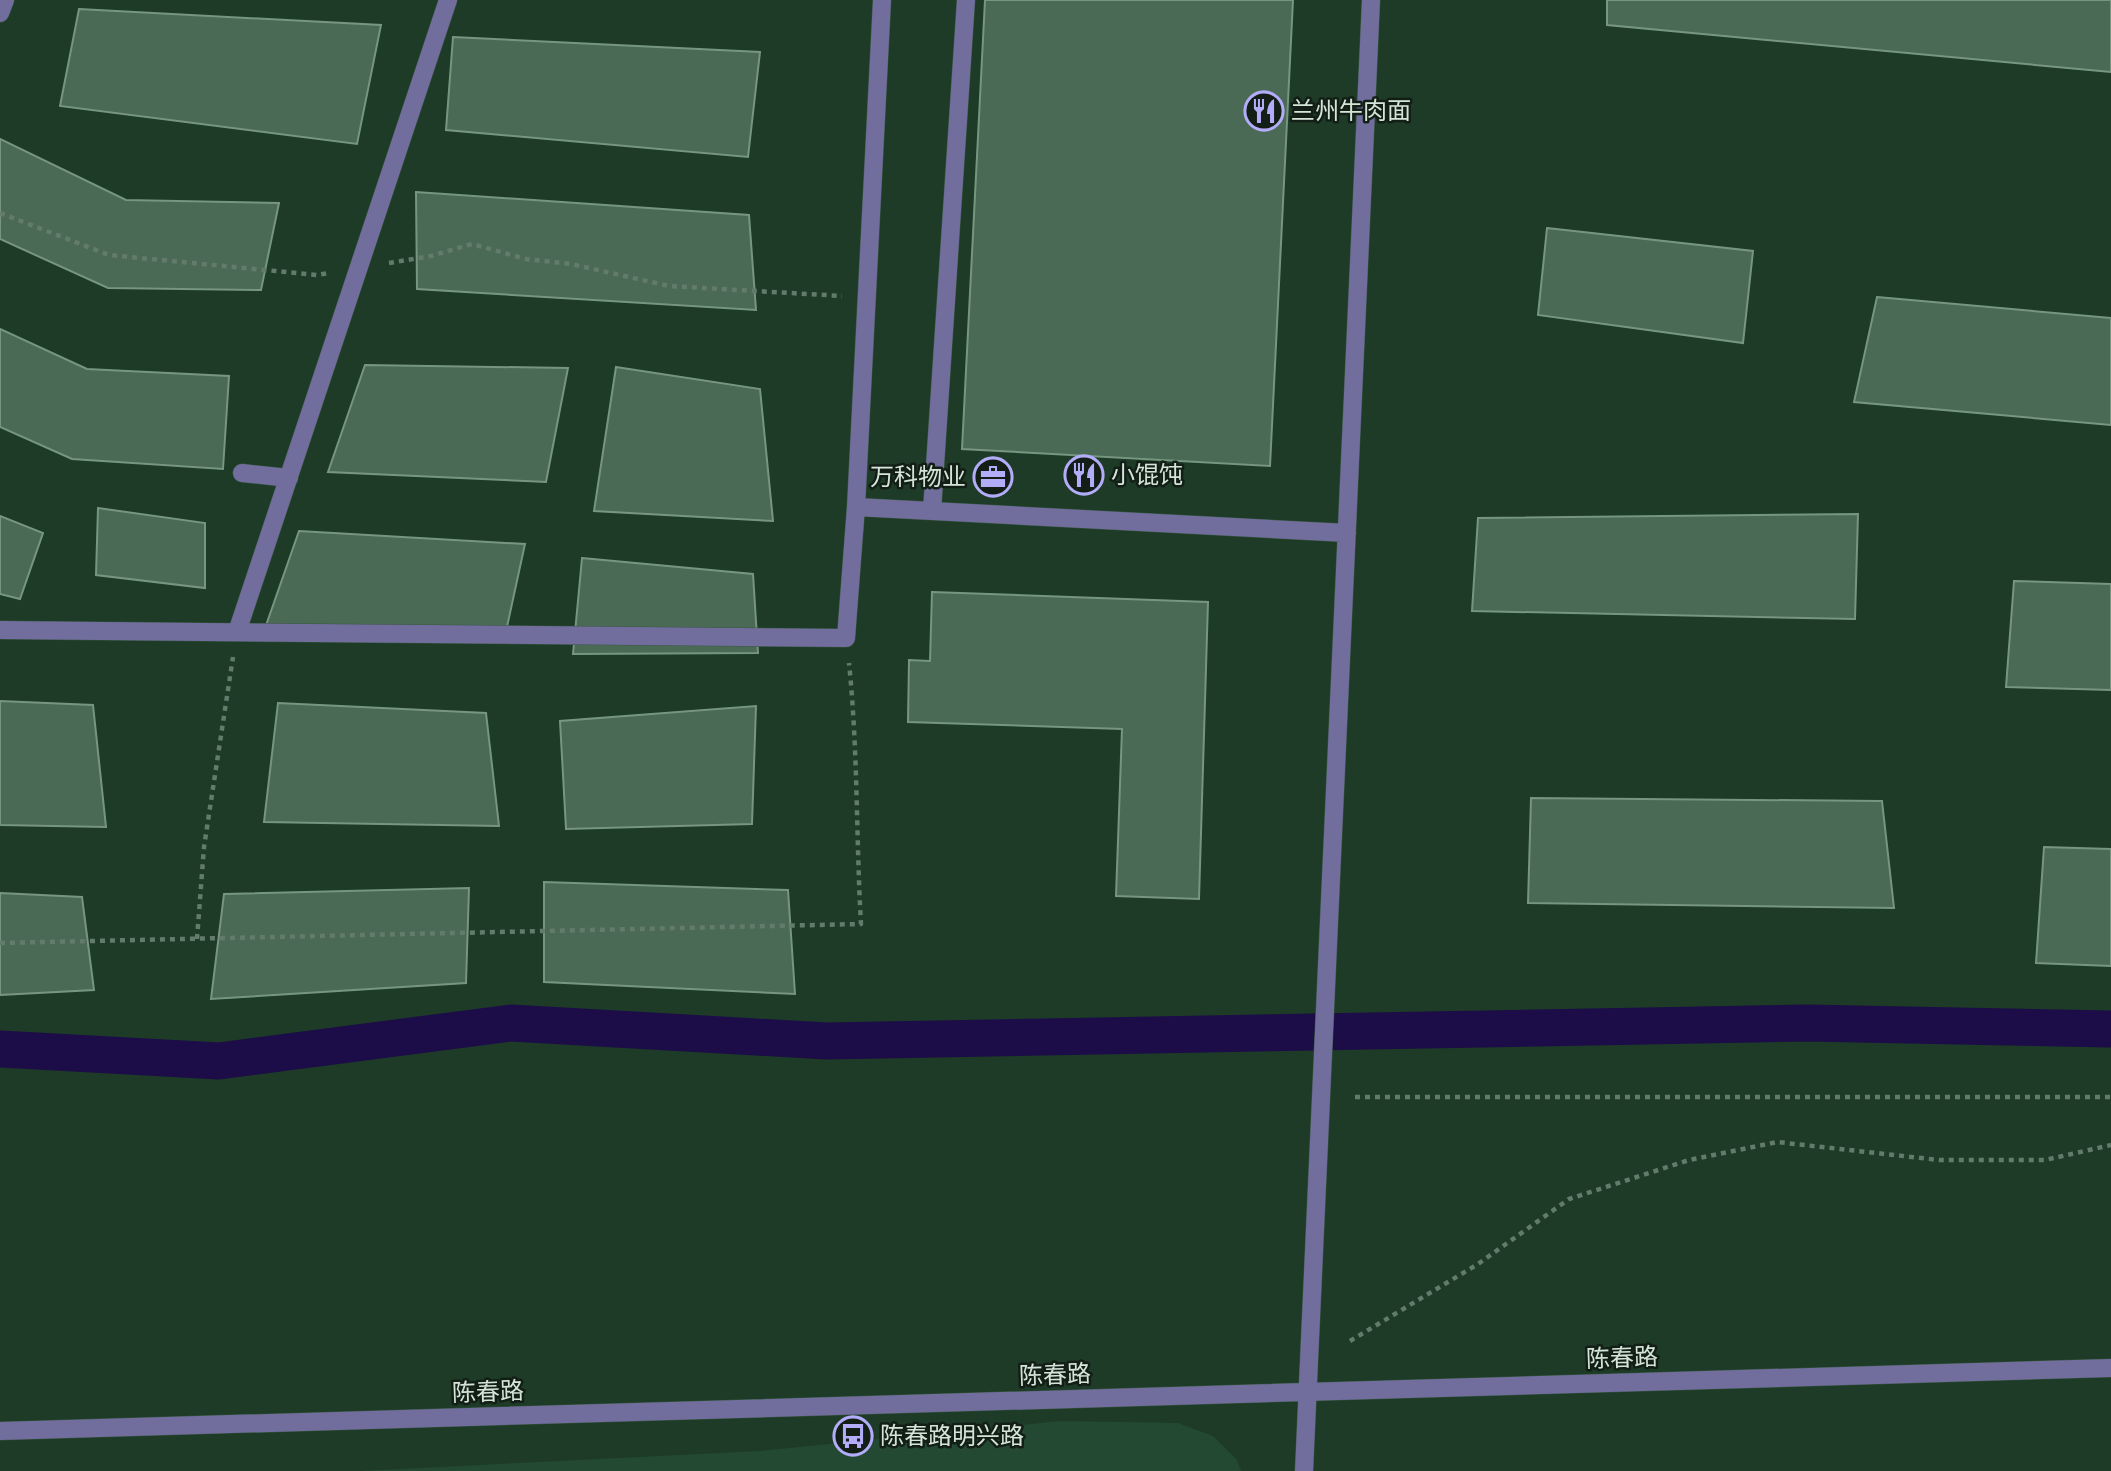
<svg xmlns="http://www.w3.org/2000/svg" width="2111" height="1471" font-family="'Sofia Sans Condensed','Noto Sans SC',sans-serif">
  <rect width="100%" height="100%" fill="#1d3b27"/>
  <path fill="#244932" d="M1061 1421 1178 1423 1213 1436 1237 1460 1241 1471H360L760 1451Z"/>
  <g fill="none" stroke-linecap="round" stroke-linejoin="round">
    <path stroke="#1c0c48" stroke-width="37" d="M0 1049 219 1061 511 1023 827 1041 1808 1023 2111 1029"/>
  </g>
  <path fill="#4b6a55" stroke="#769680" stroke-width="2" d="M985 0H1293L1270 466 962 449Z
    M1607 0H2111V72L1607 25Z
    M79 9 381 25 357 144 60 106Z
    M453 37 760 52 748 157 446 130Z
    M0 139 126 200 279 203 261 290 108 288 0 239Z
    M416 192 749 215 756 310 417 289Z
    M1547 228 1753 251 1743 343 1538 315Z
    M1877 297 2111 318V425L1854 402Z
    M0 329 87 369 229 376 223 469 72 459 0 427Z
    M365 365 568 368 546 482 328 472Z
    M616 367 760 389 773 521 594 511Z
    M98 508 205 523V588L96 575Z
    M1858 514 1855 619 1472 611 1478 518Z
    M0 516 43 533 20 599 0 594Z
    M299 531 525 544 505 636 263 634Z
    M582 558 753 574 758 653 573 654Z
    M2014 581 2111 584V690L2006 687Z
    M932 592 1208 602 1199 899 1116 896 1122 729 908 722 909 660 930 661Z
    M0 701 93 705 106 827 0 825Z
    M278 703 486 713 499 826 264 822Z
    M756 706 752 824 566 829 560 721Z
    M1531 798 1882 801 1894 908 1528 903Z
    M2044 847 2111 849V966L2036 963Z
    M544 882 788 890 795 994 544 982Z
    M469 888 466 983 211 999 224 894Z
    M0 893 82 897 94 990 0 995Z"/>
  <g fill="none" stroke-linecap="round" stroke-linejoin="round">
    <g stroke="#3a5643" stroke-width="19">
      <path id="minor" d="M882 0 856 507 1347 533
        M0 13 5 0
        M242 473 289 478
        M932 511 966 0
        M0 630 846 638 856 507
        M237 632 448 0
        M0 1431 2111 1368
        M1304 1471 1371 0"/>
    </g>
    <path stroke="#627b6a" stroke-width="4.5" stroke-dasharray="5 5" stroke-linecap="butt" d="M0 213 109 255 317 275 329 273
      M389 263 431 256 472 244 526 259 571 264 669 286 842 296
      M197 939 204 847 233 657
      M0 943 861 924C856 837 858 750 849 663
      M1355 1097H2111
      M1350 1341 1478 1264 1569 1199 1689 1160 1777 1142 1939 1160H2045L2111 1145"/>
    <use href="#minor" stroke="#716d9d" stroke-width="18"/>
  </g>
  <defs>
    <g id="restaurant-ring" transform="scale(2.0125)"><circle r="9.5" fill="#121e16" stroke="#b3adf9" stroke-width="1.5"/><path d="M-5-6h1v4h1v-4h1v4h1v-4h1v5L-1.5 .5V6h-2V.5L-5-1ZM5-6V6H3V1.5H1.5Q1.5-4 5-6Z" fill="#b3adf9"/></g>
    <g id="office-ring" transform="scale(2.0125)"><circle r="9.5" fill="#121e16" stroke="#b3adf9" stroke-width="1.5"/><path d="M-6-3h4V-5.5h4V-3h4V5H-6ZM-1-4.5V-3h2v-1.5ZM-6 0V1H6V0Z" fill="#b3adf9"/></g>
    <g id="bus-ring" transform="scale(2.0125)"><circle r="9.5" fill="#121e16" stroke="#b3adf9" stroke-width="1.5"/><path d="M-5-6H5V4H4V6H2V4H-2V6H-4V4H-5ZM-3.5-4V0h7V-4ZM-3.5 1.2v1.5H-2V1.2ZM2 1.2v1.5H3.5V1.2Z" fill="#b3adf9"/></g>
  </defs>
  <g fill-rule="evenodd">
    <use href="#restaurant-ring" x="1264" y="111"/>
    <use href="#restaurant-ring" x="1084" y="475"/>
    <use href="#office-ring" x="993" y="477"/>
    <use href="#bus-ring" x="853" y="1436"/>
  </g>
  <g text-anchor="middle" stroke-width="5" stroke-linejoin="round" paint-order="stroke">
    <g font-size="24" fill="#d4e5d8" stroke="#121e16" text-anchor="start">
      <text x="1291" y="119">兰州牛肉面</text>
      <text x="1111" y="483">小馄饨</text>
      <text x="966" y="485" text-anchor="end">万科物业</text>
      <text x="880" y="1444">陈春路明兴路</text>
    </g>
    <g font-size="24" fill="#d4e5d8" stroke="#121e16">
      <text transform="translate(1622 1358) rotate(-2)" y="8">陈春路</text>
      <text transform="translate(1055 1375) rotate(-2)" y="8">陈春路</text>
      <text transform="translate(488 1392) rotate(-2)" y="8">陈春路</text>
    </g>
  </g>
</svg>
